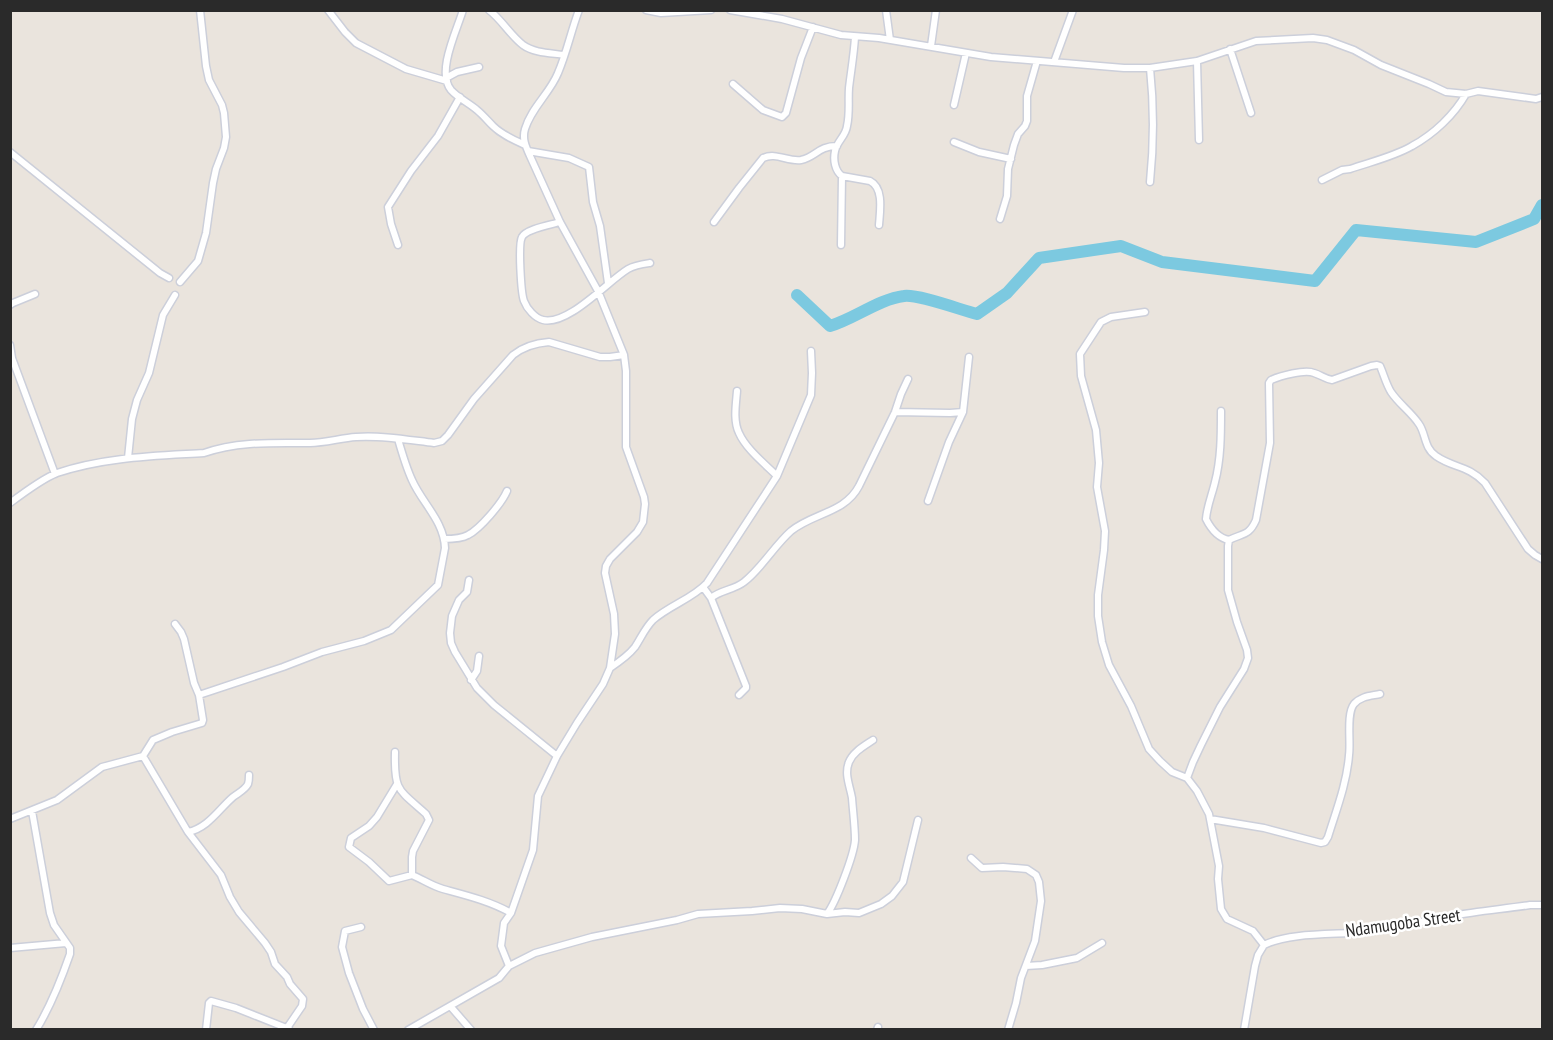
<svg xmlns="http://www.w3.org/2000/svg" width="1553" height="1040" font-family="'PT Sans Narrow',sans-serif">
  <rect width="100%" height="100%" fill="#eae4dd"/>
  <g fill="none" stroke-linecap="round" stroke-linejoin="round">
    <path stroke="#7cc9e0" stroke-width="12" d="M797 295 830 326C854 319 879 299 904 296 918 294 961 310 977 314L1007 293 1039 258 1121 246 1162 262 1315 281 1356 230 1476 242 1534 219 1542 205"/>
    <g stroke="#cccfda" stroke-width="9">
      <path id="street" d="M328 10 345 32 356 43 406 69 447 81
        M463 10C457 30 436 72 451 90 458 98 469 103 477 110 483 115 488 121 493 126 502 135 514 140 525 145
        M489 10C502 20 510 35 523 45 534 53 551 53 564 55
        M646 10 661 13 711 10
        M730 10 782 19 841 35 879 38 991 57 1124 68H1150L1197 61 1256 41 1313 38 1327 40 1354 50 1381 65 1429 84 1446 92 1466 94 1478 91 1536 99 1542 97
        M886 10 890 40
        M855 37C854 54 851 71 849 88 848 101 850 113 847 126 846 136 837 141 835 151 833 160 835 171 842 176L870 181C884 188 880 211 879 225
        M931 46 936 10
        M1230 49 1251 113
        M1197 61 1199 140
        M1054 62 1073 10
        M446 78 457 72 479 67
        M733 84 763 110 782 117 786 113 801 58 813 27
        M954 105 966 53
        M954 142 979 152 1011 159
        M528 151 569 158 589 167 593 202 600 226 608 283
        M10 152 160 273 169 278
        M1322 180 1342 170 1350 169C1370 162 1393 157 1412 146 1434 134 1454 115 1466 94
        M1150 182C1154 143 1154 106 1150 68
        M1000 219 1007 196 1008 169 1014 145 1018 134 1025 126 1027 121V96L1037 61
        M560 222C550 225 526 229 522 237 518 244 521 293 524 301 527 309 535 318 543 320 568 326 608 281 628 269 635 265 643 264 650 263
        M714 222 739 188 763 158C776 152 788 162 801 160 816 157 818 146 837 146
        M398 245 391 224 388 207 411 171 438 136 460 97
        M841 245 842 176
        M180 282 198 261 206 233 213 183 216 169 224 148 226 137 224 113 222 105 209 80 206 66 200 10
        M10 305 13 303 35 294
        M1145 312 1111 317 1101 322 1080 354 1081 376 1096 430 1099 463 1097 487 1105 531 1104 550 1098 595V616L1102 642 1109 665 1131 706 1149 749 1160 761 1172 772 1187 778 1197 791 1209 814 1219 866 1218 879 1221 909 1227 919 1253 931 1264 945
        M10 345 12 358 55 474
        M737 391C736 404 733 421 739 433 746 449 765 464 777 476
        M1221 411C1221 435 1221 459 1215 482 1212 495 1207 506 1206 519 1211 529 1218 538 1229 540
        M895 412 950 413 963 412 969 357
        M128 458 132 419 137 400 149 373 163 315 175 295
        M928 501 949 442 963 412
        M10 503C22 494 44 478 57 473 104 457 155 456 204 453 238 441 274 443 310 443 325 443 341 438 356 437 381 435 409 440 434 443L442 441 448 435 474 399 513 355C523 347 536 343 549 342L600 357H610L624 355
        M444 539C452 539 461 539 468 535 480 529 502 503 507 491
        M469 580 467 592 459 600 452 616 450 633 451 643 455 652 477 688 494 705 557 756
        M703 587 711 598 746 686V688L739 695
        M711 598C720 590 734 590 744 582 762 568 774 546 791 531 813 513 845 513 859 486L895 412 901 394 908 379
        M610 668C619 662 628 656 635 647 641 638 645 628 653 620 670 605 692 599 707 583L777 476 811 395 812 373 811 351
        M471 680 477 671 479 656
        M199 695 283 667 322 652 364 641 391 630 438 585 445 548C444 521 422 503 412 480 406 467 402 453 398 439
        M395 752C394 791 398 789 426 814L429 820 413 851 412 857V875C422 879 432 886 443 889 465 895 490 901 511 913
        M143 756 188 832C208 828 219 809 233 797 238 793 245 790 248 784 249 781 249 778 249 775
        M1187 778 1193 762 1201 745 1220 707 1244 669 1248 658 1247 650 1237 622 1228 590V546L1229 540C1243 533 1249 536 1256 520L1270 443 1269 383 1271 380C1280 376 1305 369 1314 373 1321 375 1325 379 1332 380L1371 366 1377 365 1380 366C1384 375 1386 384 1391 392 1399 404 1411 412 1419 424 1426 434 1424 448 1436 456 1453 468 1468 465 1485 483L1528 549 1535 555 1542 559
        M397 784 377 817 369 826 351 838 349 847 369 862 389 881 412 875
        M32 811 50 913 54 925 70 948V954C61 980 51 1006 36 1030
        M10 819 57 800 102 767 143 756 153 740 172 732 202 723 203 720 199 695 194 683 184 639 181 632 175 624
        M1210 819 1264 828 1321 843 1325 842 1328 837C1336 811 1347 783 1349 755 1351 742 1346 714 1354 704 1361 696 1371 696 1380 694
        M188 832 221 875 230 897 239 912 265 943 271 952 275 964 287 977 290 984 303 999 302 1006 287 1028
        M971 858 982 868 1003 867 1027 869 1036 875 1039 882 1041 901 1035 941 1021 978 1016 1003 1008 1030
        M827 914 845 912 859 913 881 904 892 896 903 882 918 820
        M361 927 345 931 342 947 349 973 363 1009 374 1030
        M1264 945C1289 932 1337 935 1365 932 1394 929 1423 921 1452 916 1477 911 1504 909 1530 905H1542
        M10 948 66 943
        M509 966 501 946 504 923 511 913 533 850 538 796 557 756 577 723 603 684 610 668 615 634 614 614 605 573 606 566 610 559 637 532 643 522 645 504 644 497 626 447V371L624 355 598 291 560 222 530 156C526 147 522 139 525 129 531 108 550 93 558 73 567 52 571 31 579 10
        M1026 966 1042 965 1077 958 1102 943
        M451 1007 471 1030
        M206 1030 209 1003 211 1001 236 1008 289 1029
        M408 1030 499 978 509 966 535 953 592 937 677 920 698 914 752 911 780 908 802 909 827 914C836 902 854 855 855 840 855 827 853 812 852 798 850 786 844 774 849 762 853 752 864 746 873 740
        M877 1030 878 1027
        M1244 1030 1255 966 1258 955 1264 945"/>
    </g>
    <use href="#street" stroke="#fff" stroke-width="6"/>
  </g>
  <g text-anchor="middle" stroke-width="5" stroke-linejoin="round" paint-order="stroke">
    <g font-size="18" fill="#2a2a2a" stroke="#fff">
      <text transform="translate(1403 923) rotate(-8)" y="6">Ndamugoba Street</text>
    </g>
  </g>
  <rect width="1553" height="1040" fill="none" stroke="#2a2a2a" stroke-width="24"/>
</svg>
